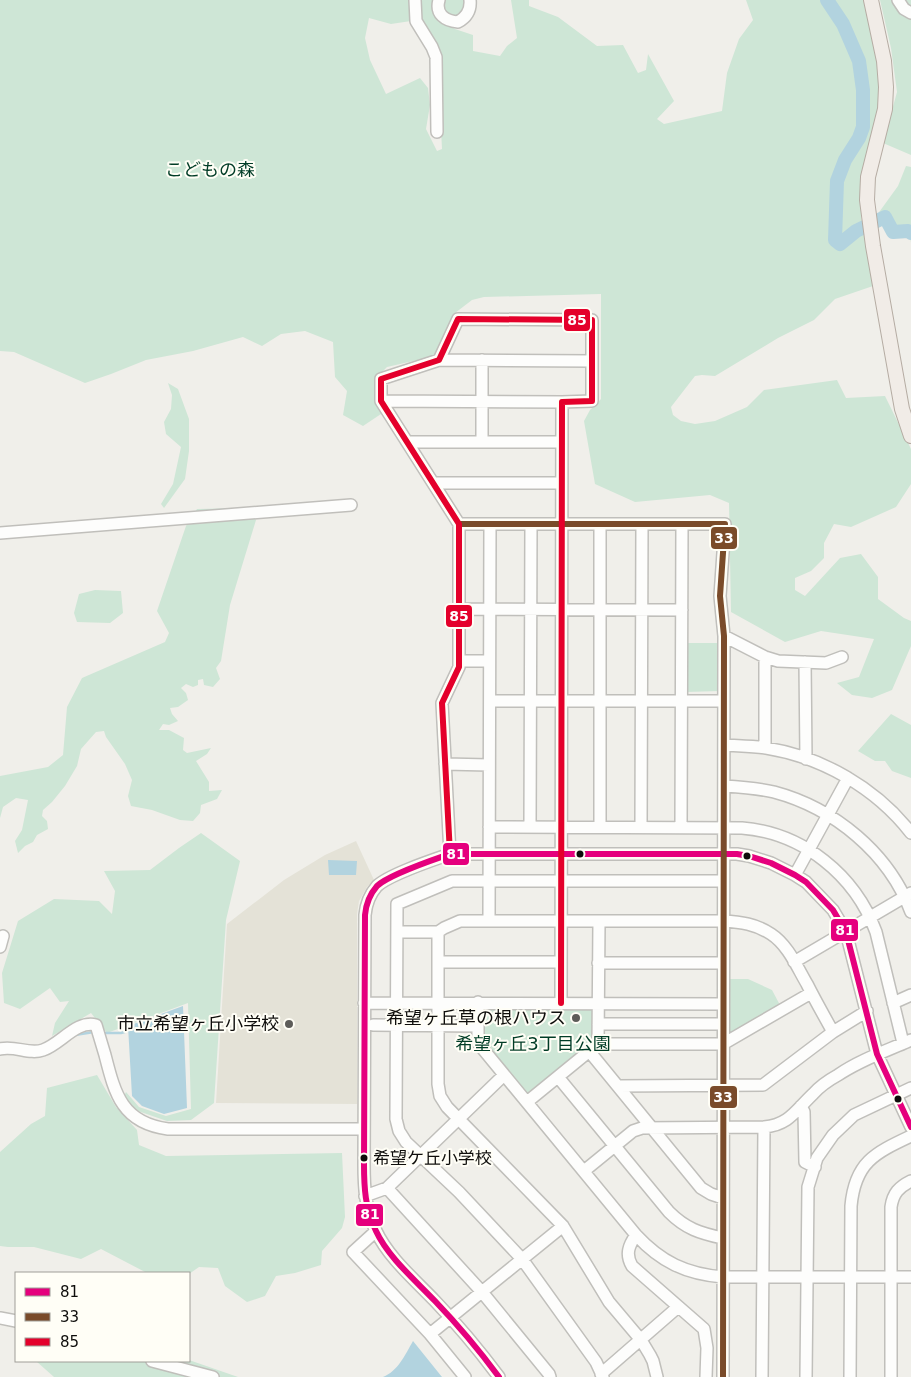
<svg xmlns="http://www.w3.org/2000/svg" width="911" height="1377" font-family="'DejaVu Sans','Noto Sans JP',sans-serif">
  <rect width="100%" height="100%" fill="#f0efea"/>
  <path fill="#e4e2d7" d="M356 841 374 880 367 887 359 901 357 914V1104L216 1103 227 924 284 880 325 855Z"/>
  <path fill="#cee6d6" d="M0 0H411V21L391 24 369 18 365 38 370 60 386 94 420 78 428 88 430 105 426 129 437 151 442 149 439 90 424 25 418 10V0H435L440 20 455 29 473 35V51L500 56 507 46 517 38 511 0H529V6L558 17 597 46 623 45 638 73 646 70 648 54 674 101 657 119 664 124 722 111 727 73 739 39 753 20 746 0H867L879 64 882 97 862 183 861 217 873 286 835 299 814 320 778 338 715 376 702 375 695 376 671 407 673 415 681 421 695 424 715 421 747 407 764 390 837 380 846 398 885 396 911 449V484L896 507 851 527 834 524 824 543V558L811 571 795 578V590L805 596 840 558 861 554 878 577V599L904 618 911 621V646L892 690 872 698 852 695 837 683 859 677 874 639 821 631 785 642 731 612 729 503 710 495 635 502 595 484 584 421 590 410 601 399V294L484 297 472 300 455 313 435 356 387 367 377 377 384 412 363 426 343 415 347 391 335 377 333 342 305 331 281 334 262 346 243 337 193 351 146 360 111 374 85 383 14 352 0 351Z
    M442 0H467V10L454 18 443 14Z
    M880 0H911V155L883 143 897 92 891 48Z
    M906 166 911 167V243L909 228 877 225V215L898 186Z
    M168 383 178 389 189 419V451L185 479 164 508 161 504 173 484 181 447 166 434 164 422 171 409 172 395Z
    M245 508 256 520 230 605 221 661 216 668 220 679 213 687 204 685 203 679 198 680V685L193 687 186 684 181 688 186 693 188 700 178 707 170 708 172 714 178 721 169 725 163 724 159 730H169L184 738 183 750 187 753 211 748 207 754 196 761 209 782V791L222 790 217 799 201 805 200 813 193 821 180 820 152 810 131 806 128 796 132 780 125 764 106 737 104 731 96 732 81 749 77 766 65 786 52 802 43 810 42 816 47 821 48 829 37 835 33 842 25 846 18 853 15 841 22 830 28 800 16 798 3 807 0 818V776L48 767 63 755 67 707 82 678 165 642 169 633 157 611 186 526 197 509Z
    M95 590 121 591 123 613 110 623 77 622 74 613 79 594Z
    M686 643H720V691L685 692Z
    M891 714 911 725V778L892 771 885 761H875L858 751Z
    M201 833 240 861 226 920 214 1103 191 1120 167 1121 135 1110 124 1096 126 1092 139 1107 166 1116 191 1109 188 1003 107 1033 91 1013 52 1036 55 1023 69 1001 60 1002 50 988 20 1009 4 1003 2 973 18 921 54 899 99 901 112 914 115 891 104 871 150 870 179 848Z
    M729 979H748L772 990 781 1007 730 1038Z
    M485 1006H590L595 1011V1038L591 1046 531 1095 524 1094 484 1045 482 1036 481 1010Z
    M97 1075 116 1107 137 1130 139 1145 166 1156 342 1153 345 1217 342 1228 322 1251 321 1265 295 1273 276 1276 265 1296 247 1302 225 1286 218 1268 199 1267 189 1274 147 1273 101 1249 81 1259 34 1247H8L0 1246V1152L31 1124 45 1116 47 1088Z
    M189 1360 238 1377H54L36 1361H189Z"/>
  <path fill="#b2d3df" d="M328 860 357 861 356 875H329Z
    M183 1006 187 1108 164 1114 142 1106 132 1096 128 1026Z
    M413 1341 442 1377H383C398 1371 405 1355 413 1341Z"/>
  <g fill="none" stroke-linecap="round" stroke-linejoin="round">
    <path stroke="#b2d3df" stroke-width="2.5" d="M102 1033H121L128 1031
      M75 1035 94 1032"/>
    <path stroke="#b2d3df" stroke-width="14" d="M827 0 843 24 859 61 863 90V127L859 138 845 160 837 181 835 240 840 244 856 231 885 217 893 232 908 231 911 233"/>
    <g stroke="#c0bfbb" stroke-width="14">
      <path id="minor" d="M415 0 416 21 432 47 436 57 437 132
        M439 0C435 14 445 21 458 22 467 17 471 10 470 0
        M898 0 904 9 911 13
        M439 360 592 361
        M381 401 562 402
        M407 442H562
        M482 442V360
        M433 483H562
        M459 524H725L720 596 724 636 723 1377
        M0 533 351 505
        M458 609 682 610
        M724 636 765 657 778 661 826 663 842 657
        M765 657V748
        M459 661H489
        M805 662 806 759
        M490 701H723
        M724 745C738 746 752 746 766 748 822 757 876 788 911 833
        M445 764 489 765
        M724 786C741 787 757 788 774 792 834 808 889 853 911 912
        M489 827 742 828C803 833 855 875 876 932L903 1043
        M530 827 531 524
        M600 827V524
        M641 827 642 524
        M681 827 682 524
        M450 854 442 703 459 667V524L381 401V379L439 360 458 319 592 320V401L562 402 561 1003
        M795 875 848 778
        M489 921 490 524
        M397 932H438L444 928 460 921H723C741 922 756 924 771 934 788 945 797 967 807 984 815 1000 824 1016 833 1032
        M438 932V1084L440 1096 447 1107 563 1226 609 1302 641 1340 650 1355 653 1361 657 1377
        M0 947 3 936
        M438 962H561
        M794 962 911 893
        M598 963H723
        M478 1002V1043L636 1235C661 1262 686 1274 723 1277H911
        M364 1003 723 1004
        M893 1003 911 995
        M598 1024H723
        M373 1025 478 1026
        M598 1044H723L811 993
        M0 1049C15 1045 29 1055 43 1050 61 1044 76 1020 96 1025 99 1035 102 1045 105 1055 115 1094 122 1123 168 1129H364
        M589 1051 701 1188 711 1194 723 1198
        M558 1077 669 1212C686 1229 700 1233 722 1238
        M618 1086 763 1085 833 1032 867 1011
        M527 1102 598 1044 599 922
        M801 1106 804 1112 805 1162 815 1167
        M584 1171 633 1131 642 1128 764 1127C789 1125 796 1110 813 1094 820 1086 829 1080 838 1075 860 1060 886 1051 911 1040
        M387 1188 482 1292 549 1374 550 1377
        M365 1196 387 1188 504 1075
        M376 1231 353 1252 430 1334 465 1377
        M636 1235C629 1245 625 1254 632 1266L704 1329 707 1348 706 1377
        M0 1318 16 1321
        M430 1334 563 1226
        M152 1361 213 1377
        M601 1374 678 1307
        M499 1377C479 1350 458 1325 435 1301 415 1280 388 1257 376 1231 365 1209 364 1187 364 1164L365 915C366 904 370 894 377 886 390 874 433 860 450 854H737L749 856 771 863 795 875 806 882 833 910 846 932 877 1054 911 1127
        M603 1377 596 1362 522 1259 459 1192 406 1142 399 1131 396 1119 397 904 452 881H723
        M762 1377 764 1127
        M806 1377 808 1187 817 1158 833 1135 854 1115 911 1088
        M850 1377 851 1206C855 1162 875 1153 911 1136
        M891 1377V1207C893 1193 899 1187 911 1181"/>
    </g>
    <g stroke="#b5aca3" stroke-width="16">
      <path id="major" d="M871 0 884 61 886 87 885 109 868 177 867 200 873 246 902 409 911 436"/>
    </g>
    <use href="#minor" stroke="#fdfdfc" stroke-width="11"/>
    <use href="#major" stroke="#f1ece7" stroke-width="14"/>
    <g stroke="#fffef6" stroke-width="10">
      <path id="bus-1" d="M499 1377C479 1350 458 1325 435 1301 415 1280 388 1257 376 1231 365 1209 364 1187 364 1164L365 915C366 904 370 894 377 886 390 874 433 860 450 854H737L749 856 771 863 795 875 806 882 833 910 846 932 877 1054 911 1127"/>
    </g>
    <g stroke="#fffef6" stroke-width="10">
      <path id="bus-2" d="M459 524H725L720 596 724 636 723 1377"/>
    </g>
    <g stroke="#fffef6" stroke-width="10">
      <path id="bus-3" d="M450 854 442 703 459 667V524L381 401V379L439 360 458 319 592 320V401L562 402 561 1003"/>
    </g>
    <use href="#bus-1" stroke="#e5007d" stroke-width="6"/>
    <use href="#bus-2" stroke="#7a4b2a" stroke-width="6"/>
    <use href="#bus-3" stroke="#e4002b" stroke-width="6"/>
  </g>
  <g fill="#0e0d0b" stroke="#fffef6" stroke-width="2">
    <circle cx="580" cy="854" r="4.5"/>
    <circle cx="747" cy="856" r="4.5"/>
    <circle cx="898" cy="1099" r="4.5"/>
    <circle cx="364" cy="1158" r="4.5"/>
  </g>
  <g fill="#5d5c59" stroke="#fffef6" stroke-width="2">
    <circle cx="576" cy="1018" r="5"/>
    <circle cx="289" cy="1024" r="5"/>
  </g>
  <g text-anchor="middle" stroke-width="4" stroke-linejoin="round" paint-order="stroke">
    <g font-size="17" fill="#0e0d0b" stroke="#fffef6" text-anchor="start">
      <text x="373" y="1164">希望ケ丘小学校</text>
    </g>
    <g font-size="18" fill="#003c26" stroke="#fffef6">
      <text x="210" y="176">こどもの森</text>
      <text x="533" y="1050">希望ヶ丘3丁目公園</text>
    </g>
    <g font-size="18" fill="#0e0d0b" stroke="#fffef6" text-anchor="end">
      <text x="566" y="1024">希望ヶ丘草の根ハウス</text>
      <text x="279" y="1030">市立希望ヶ丘小学校</text>
    </g>
  </g>
  <g stroke="#fffef6" stroke-width="2">
    <rect x="563" y="308" width="28" height="24" rx="5" fill="#e4002b"/>
    <rect x="710" y="526" width="28" height="24" rx="5" fill="#7a4b2a"/>
    <rect x="445" y="604" width="28" height="24" rx="5" fill="#e4002b"/>
    <rect x="442" y="842" width="28" height="24" rx="5" fill="#e5007d"/>
    <rect x="830" y="918" width="29" height="24" rx="5" fill="#e5007d"/>
    <rect x="709" y="1085" width="29" height="24" rx="5" fill="#7a4b2a"/>
    <rect x="355" y="1203" width="29" height="24" rx="5" fill="#e5007d"/>
  </g>
  <g font-size="14" text-anchor="middle" font-weight="bold" fill="#fff">
    <text x="577" y="325">85</text>
    <text x="724" y="543">33</text>
    <text x="459" y="621">85</text>
    <text x="456" y="859">81</text>
    <text x="845" y="935">81</text>
    <text x="723" y="1102">33</text>
    <text x="370" y="1219">81</text>
  </g>
  <rect x="15" y="1272" width="175" height="90" fill="#fffef6" stroke="#9f9e98"/>
  <rect x="25" y="1288" width="25" height="8" fill="#e5007d" stroke="#9f9e98"/>
  <text x="60" y="1297" font-size="15" fill="#0e0d0b">81</text>
  <rect x="25" y="1313" width="25" height="8" fill="#7a4b2a" stroke="#9f9e98"/>
  <text x="60" y="1322" font-size="15" fill="#0e0d0b">33</text>
  <rect x="25" y="1338" width="25" height="8" fill="#e4002b" stroke="#9f9e98"/>
  <text x="60" y="1347" font-size="15" fill="#0e0d0b">85</text>
</svg>
